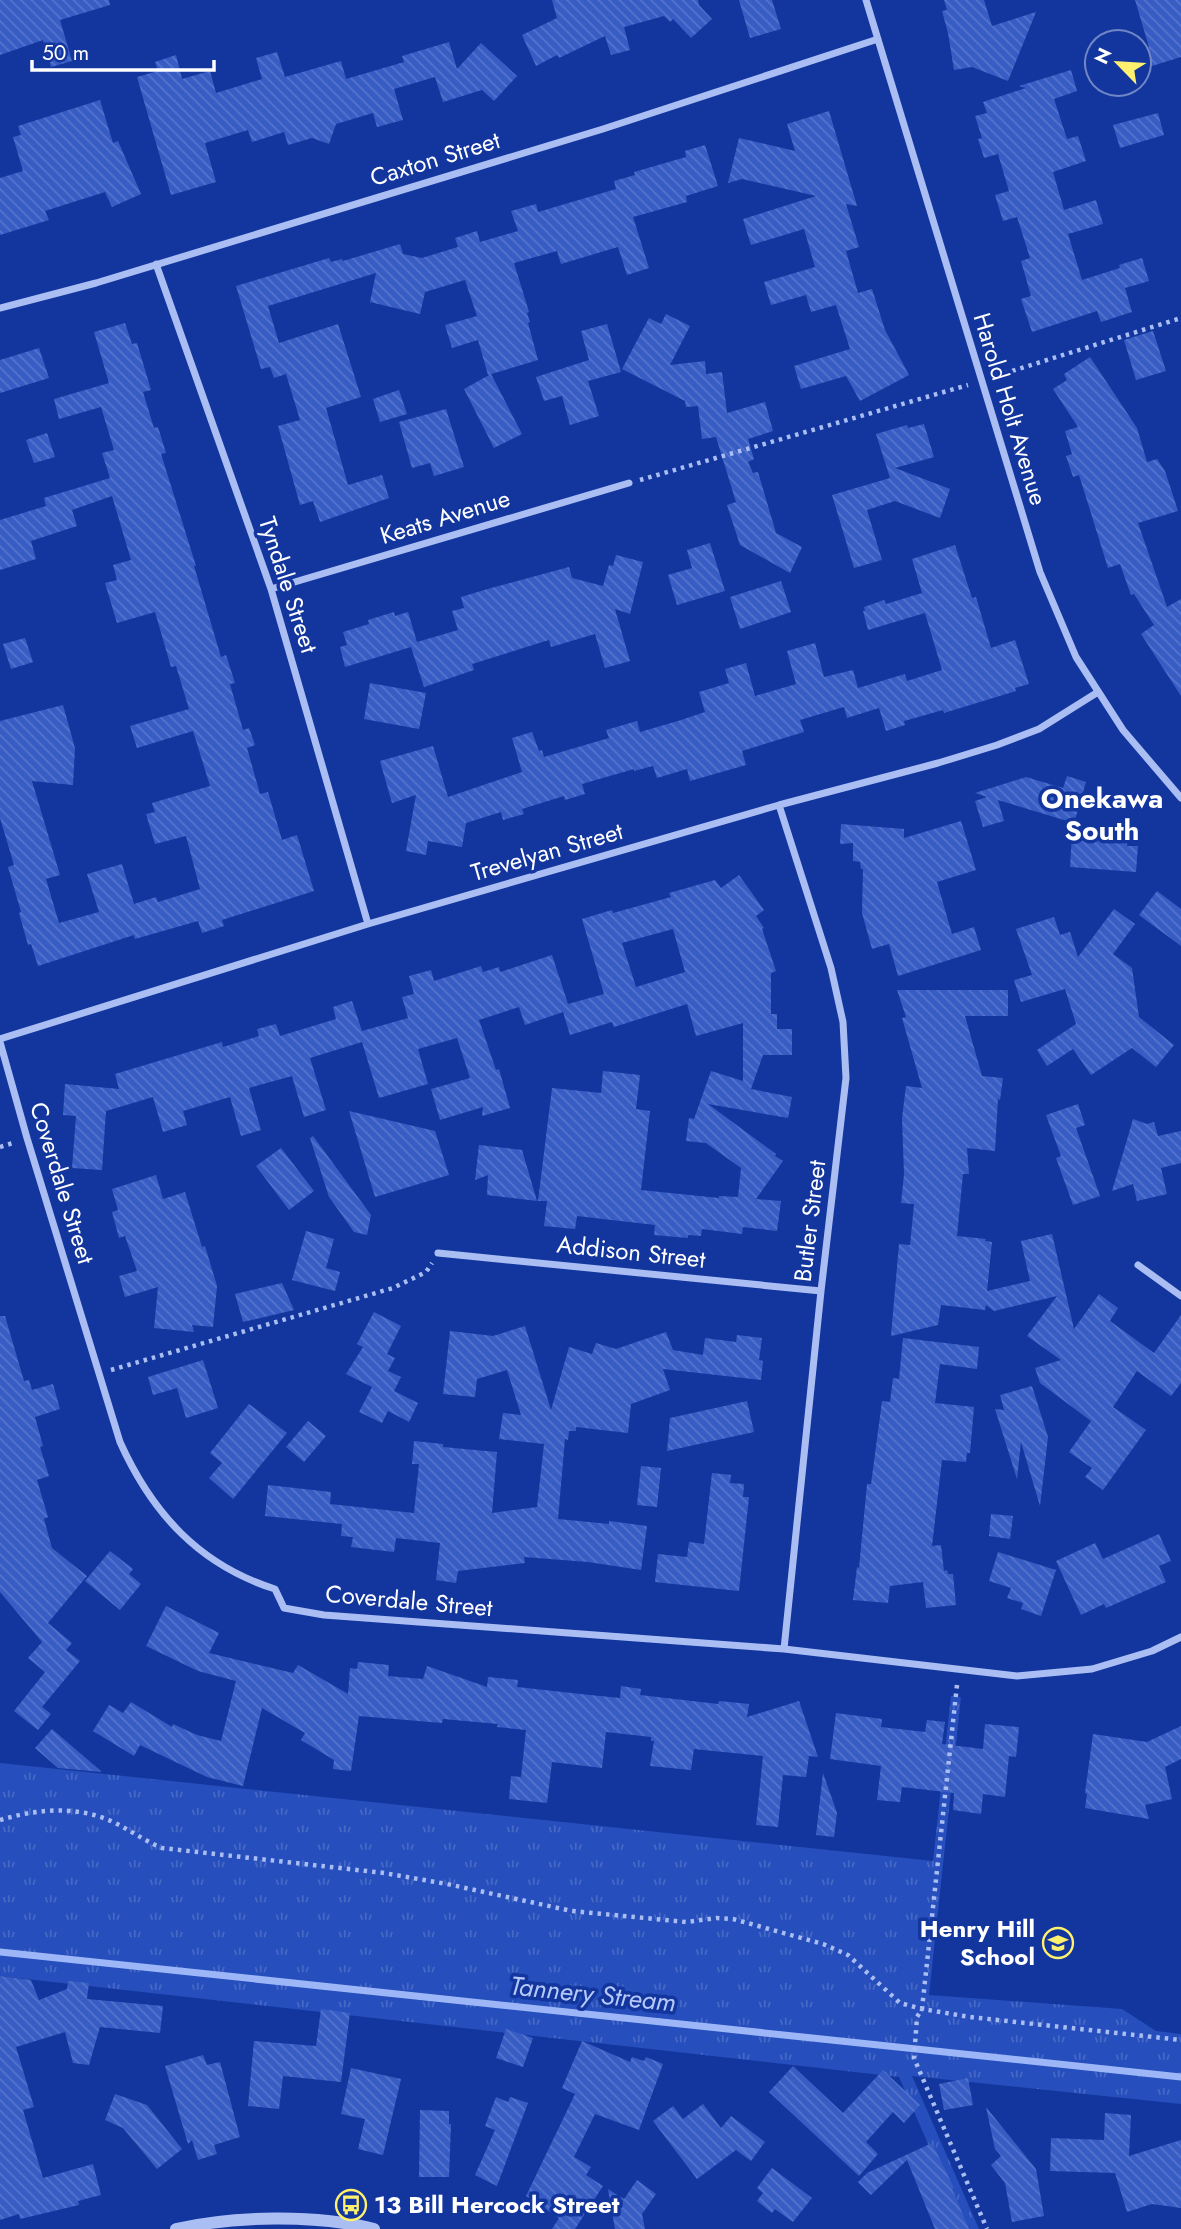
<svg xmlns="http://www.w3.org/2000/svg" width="1181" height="2229" font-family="Jost,sans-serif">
  <defs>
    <pattern id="grass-tufts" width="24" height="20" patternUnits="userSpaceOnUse" patternTransform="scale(1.75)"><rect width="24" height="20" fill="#264ebc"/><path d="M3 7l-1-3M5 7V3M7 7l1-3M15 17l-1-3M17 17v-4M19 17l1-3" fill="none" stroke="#4769c6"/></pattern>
    <pattern id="building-back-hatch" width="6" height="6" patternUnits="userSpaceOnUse" patternTransform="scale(1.75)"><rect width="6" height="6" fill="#375cc4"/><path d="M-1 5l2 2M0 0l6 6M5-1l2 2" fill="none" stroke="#5574cd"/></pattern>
  </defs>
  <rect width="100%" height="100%" fill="#13369e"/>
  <path fill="url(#grass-tufts)" d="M951 1696 961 1697 929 1995 1122 2009 1156 2031 1181 2034V2104L912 2076 979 2229H965L899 2077 0 1976V1763L933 1861Z"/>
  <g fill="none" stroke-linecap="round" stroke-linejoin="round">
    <path stroke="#9cb6f7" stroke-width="7" d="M0 1952 1181 2077"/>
  </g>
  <path fill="url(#building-back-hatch)" fill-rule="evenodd" d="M0 0H109L110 5 60 20 72 61 51 67 43 40 0 55Z
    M552 0H698L699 5 712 19 691 38 673 19 670 22 664 16 624 27 630 50 611 55 605 36 559 58 557 55 536 66 522 35 557 18Z
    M739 0H772L781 29 750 38Z
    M944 0H984L992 26 1036 12 1008 81 972 67 954 70 948 33 942 11 947 10Z
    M1135 0H1181V57L1139 70V50L1149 47Z
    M449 42 457 69 481 43 517 76 494 101 482 90 443 102 435 77 394 89 403 120 377 127 373 113 336 124 329 144 312 138 288 145 284 132 252 142 248 130 205 143 216 182 171 195 137 77 158 71 155 62 176 55 182 79 210 71 216 93 262 79 256 58 277 52 285 77 341 61 346 79 404 62 402 56Z
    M1071 70 1077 91 1054 99 1067 139 1078 136 1086 161 1053 172 1064 210 1096 200 1103 224 1068 234 1082 280 1120 268 1119 265 1142 258 1149 281 1125 288 1132 312 1101 322 1097 311 1032 332 1021 299 1031 296 1021 261 1030 258 1017 217 1003 221 995 195 1009 191 998 154 984 158 978 139 982 138 975 116 987 113 983 102 1026 88 1019 86Z
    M100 100 113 143 118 141 141 194 112 207 105 192 45 211 49 220 0 235V178L23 171 13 137 21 135 18 126Z
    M829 111 857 206 846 204 859 247 846 251 858 293 872 289 885 330 909 375 860 401 846 376 801 389 794 366 850 349 836 305 811 312 806 295 771 305 764 282 815 267 804 229 751 245 743 219 816 196 742 179 728 183 739 138 795 151 787 124Z
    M1158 113 1164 135 1120 148 1113 125Z
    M705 145 718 186 686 196 687 202 633 217 649 268 627 275 618 247 561 264 557 251 514 263 529 312 527 313 530 322 528 323 538 360 488 375 478 340 452 348 445 325 477 316 465 280 425 292 420 314 370 302 376 273 268 306 279 343 338 324 361 397 326 408 348 485 382 475 389 498 320 522 313 501 300 505 278 426 300 420 286 374 274 378 270 367 261 369 236 286 329 258 331 262 342 259 343 261 400 244 403 254 422 258 458 247 455 238 477 231 480 242 518 231 511 211 536 204 538 212 616 189 614 181 635 175 634 172 686 157 685 151Z
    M666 314 690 326 670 365 705 361 706 374 722 372 727 413 765 402 773 431 748 439 754 459 748 462 753 473 758 472 776 533 802 547 790 573 740 545 727 505 736 502 716 437 702 439 698 406 686 407 685 401 622 369 649 318 661 324Z
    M125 323 132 344 137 343 151 390 143 392 154 428 158 427 166 453 161 454 196 566H194L221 657 226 655 235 683 230 684 243 730 249 728 255 745 247 748 260 794 268 792 282 840 297 835 314 891 222 920 224 926 202 933 198 921 135 939 134 935 38 966 31 944 28 945 19 913 21 912 8 867 14 865 0 818V721L63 705 75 748 73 785 32 781 60 875 46 879 59 923 99 912 87 874 122 864 134 904 156 897 158 902 200 889 186 836 155 844 146 814 155 812 152 803 210 786 193 731 137 748 130 726 189 709 176 666 171 667 155 612 117 623 105 583 117 580 113 565 131 560 112 496 72 510 77 526 31 541 36 559 0 570V520L46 506 44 498 110 478 102 453 114 450 101 407 59 419 54 399 109 383 94 332Z
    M607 324 621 372 588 381 599 416 570 425 562 396 544 401 536 377 589 360 581 331Z
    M1153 331 1166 371 1136 380 1124 340Z
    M39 348 49 378 0 393V360Z
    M1090 357 1137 428 1147 462 1157 459 1165 471 1178 511 1138 523 1167 607 1181 599V696L1141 634 1154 625 1134 594 1131 595 1120 564 1108 568 1079 475 1073 477 1066 456 1072 454 1065 431 1078 427 1053 389 1067 380 1064 374Z
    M491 374 522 434 494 448 464 389Z
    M399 390 407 414 380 422 373 399Z
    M446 409 464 467 434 476 430 463 412 468 399 422Z
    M924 424 934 457 895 468 950 489 940 518 895 501 867 510 882 560 854 568 832 495 890 478 876 434 907 425 908 428Z
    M47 433 55 457 34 463 26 440Z
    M710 543 725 591 677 605 668 575 692 568 687 550Z
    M955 545 972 598 976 597 991 648 1015 640 1029 684 1015 688 1016 691 944 713 943 710 904 721 905 725 886 731 879 708 847 718 844 707 800 720 804 732 742 751 746 765 690 781 687 769 657 778 653 766 634 771V769L582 784 585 794 565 800 564 796 522 809 524 814 503 820 501 812 466 823 462 847 428 841 426 855 406 851 416 795 392 803 380 761 433 746 448 797 522 772 512 738 532 732 539 751 542 750 544 757 609 738 606 730 637 721 640 732 678 721 705 712 699 692 729 683 725 669 746 663 755 696 796 684 787 651 815 643 824 677 853 670 858 688 905 674 907 681 942 670 925 613 868 630 863 611H865L864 607 884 600 886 604 922 593 912 559Z
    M616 555 643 562 630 614 615 609 630 661 605 668 595 634 551 647 549 640 472 664 474 670 424 687 411 647 345 667 340 647 347 645 343 632 369 624 368 620 394 612 395 616 408 612 417 642 458 630 452 611 464 608 461 597 491 588 569 567 572 578 603 586 609 565 613 566Z
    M781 581 791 612 740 629 730 597Z
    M25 638 33 662 11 669 3 644Z
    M370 683 426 693 419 729 364 719Z
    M1067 776 1086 782 1074 823 998 800 1004 821 983 827 975 801 987 797 975 793 1026 777 1063 788Z
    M961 821 976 870 937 882 952 934 974 927 981 950 898 976 889 944 872 949 862 913 863 869H861L860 862 853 861V843L840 844 841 824 904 829V838Z
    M1072 834 1128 837 1127 846H1138L1136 872 1070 867Z
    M739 875 764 910 756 916 764 928 762 929 776 971 771 973V1014H777V1029H792V1055H763L751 1089 792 1097 788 1118 708 1104 776 1154 775 1156 783 1161 756 1199 781 1201 777 1231 743 1227 742 1234 702 1229 701 1236 688 1235V1238L654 1235 655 1225 577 1216 575 1229 544 1226 547 1201H538L552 1088 601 1093 603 1071 640 1075 636 1109 650 1111 641 1190 719 1198V1196L738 1197 741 1168 706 1143 686 1141 689 1118 694 1119 711 1071 743 1081V1023L696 1036 687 1004 614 1027 612 1022 570 1035 563 1012 525 1025 519 1007 479 1020 496 1070 499 1069 510 1108 482 1116 483 1107 440 1120 431 1089 470 1078 457 1038 418 1049 428 1084 379 1098 362 1042 310 1058 326 1110 304 1117 292 1076 249 1088 261 1130 241 1136 230 1097 183 1111 187 1125 163 1132 153 1097 106 1111 102 1170 72 1168 76 1116 63 1115 65 1084 119 1089 115 1074 222 1042 223 1047 259 1036 257 1029 276 1024 280 1036 336 1019 333 1007 352 1001 362 1031 408 1018 402 997 414 994 409 976 431 970 434 981 481 966 483 972 499 967 500 972 552 955 568 1004 604 994 582 919 612 910 613 913 671 897 669 893 715 880 721 888ZM673 929 685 972 636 987 622 943Z
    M1157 891 1181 909V946L1139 915Z
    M1114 909 1135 924 1113 954 1132 968 1139 1017 1174 1045 1156 1067 1132 1048 1091 1075 1073 1049 1047 1066 1037 1050 1076 1024 1065 989 1021 1002 1014 980 1032 975 1016 929 1054 917 1060 935 1070 932 1078 957Z
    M897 990H1008V1016H965L982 1076 1003 1078 1000 1100 998 1099 995 1151 967 1148 969 1174H963L957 1236 986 1239 985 1241 992 1242 987 1291 1030 1281 1021 1241 1052 1234 1074 1329 1099 1294 1118 1308 1110 1321 1154 1353 1181 1315V1383L1171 1396 1137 1371 1113 1407 1146 1430 1103 1490 1085 1477 1092 1468 1069 1452 1091 1421 1040 1383 1035 1368 1061 1360 1027 1336 1057 1296 994 1311 986 1305 985 1310 941 1305 938 1325 891 1336 899 1244 910 1245 914 1204 901 1203 904 1174 902 1118 906 1086 922 1088 902 1018 906 1017Z
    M1078 1104 1085 1125 1076 1128 1100 1196 1073 1205 1056 1158 1061 1156 1046 1115Z
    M349 1111 435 1131 449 1175 375 1197Z
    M1133 1119 1147 1124 1154 1122 1158 1136 1181 1131V1163L1161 1168 1167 1194 1137 1201 1133 1184 1112 1191Z
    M313 1136 371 1215 367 1235 354 1232 329 1197 310 1138Z
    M479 1145 522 1150 537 1201 487 1195 488 1175 475 1180Z
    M281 1148 314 1191 289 1210 256 1166Z
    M156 1175 163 1199 185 1192 202 1247 205 1246 217 1286 213 1327 192 1325 194 1332 154 1328 158 1287 125 1297 119 1276 137 1271 125 1236 119 1238 112 1212 118 1210 112 1189Z
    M306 1231 334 1239 326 1268 340 1272 335 1291 292 1280Z
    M282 1283 294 1310 243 1322 235 1294Z
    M374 1312 401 1326 387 1354 395 1358 388 1371 401 1377 394 1391 418 1403 409 1422 388 1411 382 1423 359 1412 372 1387 346 1374 363 1347 357 1344Z
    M0 1316H5L24 1381 29 1380 32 1390 53 1384 60 1409 35 1417 43 1446 40 1447 49 1476 37 1480 48 1517 44 1519 52 1548 87 1576 48 1623 72 1643 66 1650 80 1661 42 1707 51 1714 38 1730 14 1711 45 1672 28 1658 42 1642 0 1592Z
    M525 1326 551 1410 569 1347 592 1354 596 1343 616 1349 666 1332 673 1350 703 1355 705 1338 736 1342 737 1335 762 1338 759 1360 763 1361 761 1380 663 1369 670 1390 631 1404 628 1433 576 1427V1431H569L568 1440 565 1439 558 1519 609 1524V1521L647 1526 641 1570 588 1562 524 1557 525 1563 458 1571 456 1583 436 1580 440 1543 396 1538 394 1552 351 1547 353 1537 341 1536 342 1524 265 1516 268 1485 331 1492 330 1504 414 1513 419 1464H412L414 1441 443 1444V1447L497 1452 492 1513 537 1507 544 1444 499 1439 503 1413 521 1415 507 1370 477 1379 475 1397 443 1394 450 1331 493 1336Z
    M903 1338 979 1347 977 1369 940 1364 935 1403 974 1407 970 1453H967L966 1462 942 1460 932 1546 941 1545 944 1571 947 1570 948 1574H953L956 1605 926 1608 923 1582 890 1586 888 1603 853 1600 857 1567 859 1568 867 1484H871L882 1401 890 1402 893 1378 899 1379Z
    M203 1360 218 1408 186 1418 177 1388 153 1395 148 1377Z
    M1032 1386 1048 1437 1040 1506 1021 1442 1017 1479 995 1409 1004 1410 1000 1395Z
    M747 1401 754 1432 667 1451 670 1418Z
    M249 1404 287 1433 233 1499 209 1478 222 1463 210 1453Z
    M308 1421 326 1436 304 1462 286 1447Z
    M641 1466 661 1468 657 1507 637 1505Z
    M712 1473 731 1475 730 1483 744 1484 743 1497H749L739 1591 655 1582 658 1554 687 1557 689 1542 704 1544Z
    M991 1514 1013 1516 1010 1539 989 1536Z
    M1159 1534 1171 1561 1159 1566 1166 1582 1106 1608 1104 1604 1081 1615 1056 1561 1095 1543 1103 1559Z
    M110 1551 133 1569 129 1574 141 1584 120 1610 85 1581Z
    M998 1552 1056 1570 1041 1616 1021 1609 1023 1603 1007 1598 1011 1588 989 1581Z
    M166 1606 219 1633 209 1653 293 1673 298 1665 348 1694 350 1668 357 1669 358 1662 389 1665 388 1676 423 1679 427 1666 487 1687 488 1677 518 1680 517 1687 590 1695 620 1698 621 1686 641 1689 640 1695 718 1704 719 1701 749 1704 747 1717 799 1701 818 1757 809 1756 806 1777 783 1775 778 1827 756 1825 763 1756 694 1749 691 1770 650 1766 654 1741H651V1737L606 1732 602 1768 552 1762 547 1803 509 1799 511 1776 521 1777 526 1730 497 1727 498 1724 443 1719 442 1723 359 1716 351 1771 333 1769 334 1760 301 1740 305 1733 262 1708 243 1786 207 1777 140 1745 134 1756 93 1731 109 1705 123 1713 131 1702 172 1727 173 1724 197 1735 221 1741 236 1681 198 1671 146 1646Z
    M836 1713 882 1719 881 1727 925 1732 927 1720 945 1722 942 1744 983 1749 985 1724 1019 1727 1016 1757 1009 1756 1005 1797 983 1794 981 1814 953 1810 954 1793 902 1787 900 1802 877 1800 881 1766 830 1759Z
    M1181 1726V1759L1165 1767 1172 1799 1145 1805 1149 1819 1085 1808 1087 1794 1085 1793 1093 1734 1147 1742Z
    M52 1729 102 1772 58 1768 35 1748Z
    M823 1773 837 1813 834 1837 816 1835Z
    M0 1976 31 1980 39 2000 67 1989 68 1981 89 1983 87 1999 163 2006 160 2033 100 2027 89 2065 73 2063 65 2032 16 2047 34 2107 23 2110 43 2178 93 2164 101 2195 78 2201 79 2205 20 2219 19 2214 0 2220Z
    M321 2009 350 2013 341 2082 283 2076 279 2109 248 2106 254 2041 316 2046Z
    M506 2029 533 2038 523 2067 496 2058Z
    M582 2041 630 2062 632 2057 644 2061 646 2057 663 2064 639 2130 595 2114 574 2157 591 2167 586 2175 603 2186 575 2229H552L559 2218 526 2196 575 2094 562 2088Z
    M203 2055 207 2065 220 2062 240 2137 214 2145 217 2154 198 2160 192 2140 188 2144 165 2066Z
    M793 2066 843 2113 883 2070 920 2105 904 2123 893 2112 866 2142 878 2154 859 2176 769 2092Z
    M351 2068 401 2079 383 2155 358 2149 365 2119 341 2114Z
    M968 2078 973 2105 944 2110 939 2084Z
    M115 2094 147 2105 182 2149 157 2169 123 2128 105 2120Z
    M496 2097 508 2102 510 2097 528 2103 497 2186 475 2175 495 2130 485 2126Z
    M703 2104 721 2128 731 2116 765 2142 751 2161 736 2150 697 2179 653 2121 673 2106 683 2119Z
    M986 2107 1036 2169 1044 2216 1012 2222 1005 2183 991 2165 1001 2156 995 2149Z
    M420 2110 449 2111V2124H451L449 2177H419Z
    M1105 2113 1131 2115 1129 2156 1181 2140V2208L1152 2204 1127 2212 1115 2173 1050 2171 1051 2138 1104 2140Z
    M932 2143 954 2188 952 2189 969 2229H935L907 2160 871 2195 858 2182 867 2173Z
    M772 2168 812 2198 793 2222 775 2209 772 2213 757 2201 763 2193 757 2188Z
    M637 2180 656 2194 642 2214 645 2229H615L608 2189 624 2199Z"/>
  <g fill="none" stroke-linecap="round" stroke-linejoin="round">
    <path stroke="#aabef4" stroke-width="4.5" stroke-dasharray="3.5 5" stroke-linecap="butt" d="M996 376 1181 318
      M640 480 968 385
      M0 1147 13 1143
      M111 1370 393 1288 426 1272 432 1263
      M957 1685 922 2009 917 2017 914 2058 987 2229
      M0 1820C37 1809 77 1805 113 1822 130 1830 143 1840 162 1848L384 1873 447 1884 572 1911 686 1922 717 1918 733 1919 823 1944 848 1955 900 2003 922 2009 970 2017 1181 2040"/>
    <path stroke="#aabef4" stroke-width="7" d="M866 0 1040 572 1076 657 1123 730 1181 798
      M156 264 271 589 368 924
      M0 308 96 283 603 129 878 39
      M271 589 629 483
      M779 805 831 968 843 1022 846 1078 821 1291 784 1649
      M0 1039 368 924 779 805 938 763 997 745 1039 729 1098 692
      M0 1042 27 1138 120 1442C152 1513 199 1565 275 1589L284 1608 324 1615 784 1649 1017 1676 1092 1669 1152 1651 1181 1637
      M438 1253 821 1291
      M1138 1265 1181 1296"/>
    <path stroke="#aabef4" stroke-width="12" d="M176 2229C234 2216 316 2214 374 2229"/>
  </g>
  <defs>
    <g id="school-ring" transform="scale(1.575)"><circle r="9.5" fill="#13369e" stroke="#fff06d" stroke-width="1.5"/><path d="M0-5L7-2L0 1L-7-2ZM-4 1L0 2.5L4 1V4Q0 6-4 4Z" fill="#fff06d"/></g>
    <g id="bus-ring" transform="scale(1.575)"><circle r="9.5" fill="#13369e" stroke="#fff06d" stroke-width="1.5"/><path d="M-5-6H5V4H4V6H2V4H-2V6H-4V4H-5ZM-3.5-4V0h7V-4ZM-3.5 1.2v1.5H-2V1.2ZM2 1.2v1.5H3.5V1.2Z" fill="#fff06d"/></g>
  </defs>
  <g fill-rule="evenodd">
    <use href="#school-ring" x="1058" y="1943"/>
    <use href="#bus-ring" x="351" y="2205"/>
  </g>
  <g text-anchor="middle" stroke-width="7" stroke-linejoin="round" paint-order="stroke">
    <g font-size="24" fill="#fff" stroke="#13369e">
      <text transform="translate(435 159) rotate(-17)" y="8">Caxton Street</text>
      <text transform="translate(1010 409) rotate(73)" y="8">Harold Holt Avenue</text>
      <text transform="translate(445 517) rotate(-17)" y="8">Keats Avenue</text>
      <text transform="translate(288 585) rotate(72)" y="8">Tyndale Street</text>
      <text transform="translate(547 852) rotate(-16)" y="8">Trevelyan Street</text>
      <text transform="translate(62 1183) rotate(73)" y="8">Coverdale Street</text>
      <text transform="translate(810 1221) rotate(-83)" y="8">Butler Street</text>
      <text transform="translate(631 1252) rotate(6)" y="8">Addison Street</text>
      <text transform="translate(409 1601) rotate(5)" y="8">Coverdale Street</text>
    </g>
    <g font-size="24" font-weight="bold" fill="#fff" stroke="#13369e" text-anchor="end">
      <text x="1035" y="1937">Henry Hill<tspan x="1035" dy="28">School</tspan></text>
      <text x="374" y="2213" text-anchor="start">13 Bill Hercock Street</text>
    </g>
    <g font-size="26" font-style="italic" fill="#b7c9fa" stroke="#13369e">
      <text transform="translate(593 1994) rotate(6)" y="9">Tannery Stream</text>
    </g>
    <g font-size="28" font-weight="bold" fill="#fff" stroke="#13369e">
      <text x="1102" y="808">Onekawa<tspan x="1102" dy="32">South</tspan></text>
    </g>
  </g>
  <g transform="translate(1118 63) rotate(295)"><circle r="33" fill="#13369e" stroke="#7186c5" stroke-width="2"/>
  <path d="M0-5L12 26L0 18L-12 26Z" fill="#fff06d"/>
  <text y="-10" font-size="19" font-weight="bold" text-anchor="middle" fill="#ffffff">N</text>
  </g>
  <path d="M32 60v10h182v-10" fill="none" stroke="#ffffff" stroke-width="3.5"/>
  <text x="42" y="60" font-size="21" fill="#ffffff" stroke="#13369e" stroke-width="5" paint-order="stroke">50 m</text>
</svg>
